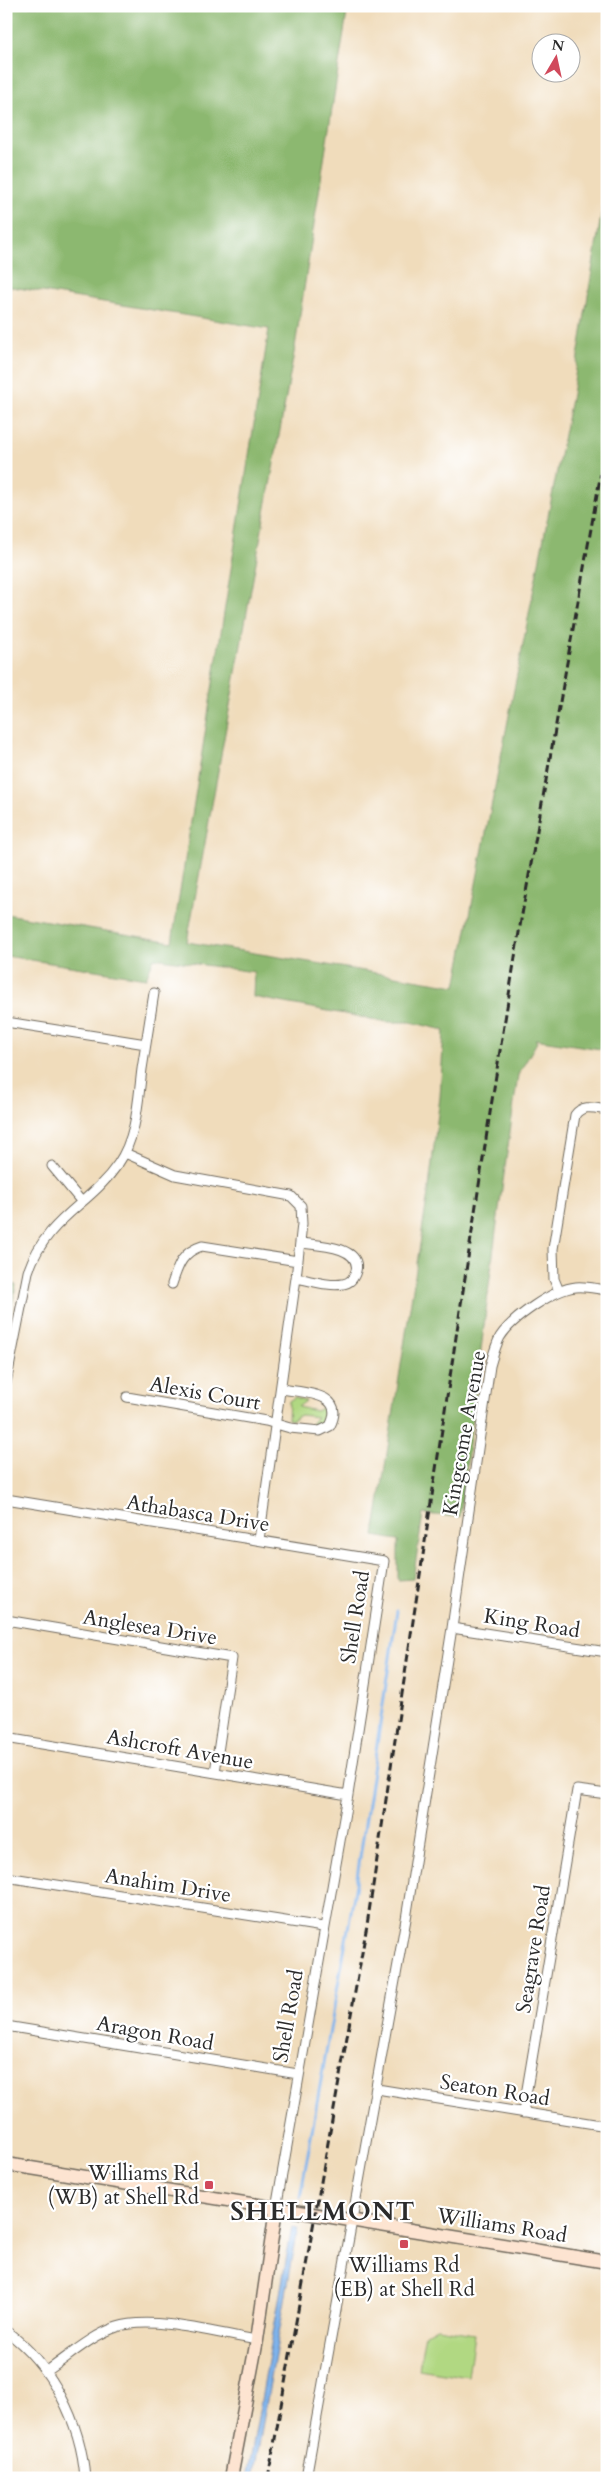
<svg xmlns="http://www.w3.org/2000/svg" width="613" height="2484" font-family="Cardo,serif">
  <rect width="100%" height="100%" fill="#fff"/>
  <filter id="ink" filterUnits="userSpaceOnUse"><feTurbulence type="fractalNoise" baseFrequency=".02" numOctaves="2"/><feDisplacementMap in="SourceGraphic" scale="10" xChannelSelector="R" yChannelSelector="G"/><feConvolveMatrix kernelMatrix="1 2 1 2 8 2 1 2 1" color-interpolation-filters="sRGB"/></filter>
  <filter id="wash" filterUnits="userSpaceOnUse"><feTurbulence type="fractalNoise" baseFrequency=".0096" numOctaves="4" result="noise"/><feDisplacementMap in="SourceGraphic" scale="20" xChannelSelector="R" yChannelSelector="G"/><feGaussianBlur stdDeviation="1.12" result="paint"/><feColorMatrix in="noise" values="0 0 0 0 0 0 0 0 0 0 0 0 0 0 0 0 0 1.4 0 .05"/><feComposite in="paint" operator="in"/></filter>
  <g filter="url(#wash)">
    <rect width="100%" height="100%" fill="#f0dcbb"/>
    <path fill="#b1d882" stroke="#6e8256" d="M295 1397 306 1401 298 1407 316 1411 326 1406 328 1414C324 1424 320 1426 310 1425L317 1417 301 1415 291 1420 288 1419 289 1401Z
      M437 2328 474 2334 468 2377 419 2369 425 2333Z"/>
    <path fill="#8cb870" stroke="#5c724e" d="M6 6H348L294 353 187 942 456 986 572 394 607 179V1050L535 1039 537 1042 518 1075 495 1238 460 1517 423 1514 413 1579 398 1580V1540L374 1536 429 1187 440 1097 444 1030 410 1022H387L253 997 254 972 154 958 146 978 6 956V914L172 942 269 329 6 286Z
      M6 1283 16 1285 6 1338Z"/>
    <path fill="#7eb2eb" stroke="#546e8b" d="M292 2227 298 2228 253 2478H247Z"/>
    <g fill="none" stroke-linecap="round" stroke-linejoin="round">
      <path stroke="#7eb2eb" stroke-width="3" d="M300 2198 356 1884 397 1611"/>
    </g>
  </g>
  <g filter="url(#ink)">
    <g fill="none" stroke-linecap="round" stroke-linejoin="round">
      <g stroke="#70695d" stroke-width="11">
        <path id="street" d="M6 1022 146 1044
          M125 1153 175 1175 291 1196 301 1206 302 1224 296 1278 259 1540
          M52 1166 81 1201
          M296 1278C310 1280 329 1287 343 1284 350 1283 354 1278 356 1271 362 1246 317 1245 301 1243
          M172 1284C178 1266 182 1252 202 1246L298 1261
          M559 1291 554 1279 553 1249 575 1115C583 1104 594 1108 607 1110
          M6 1383 28 1272C47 1217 89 1206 118 1164 137 1137 138 1101 142 1069 146 1044 150 1019 154 993
          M127 1397 266 1421 290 1428 320 1431 330 1426C347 1392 303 1393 282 1389
          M6 1499 384 1561 348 1795 276 2209
          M6 1620 232 1658 215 1772
          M452 1628 607 1652
          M6 1738 348 1795
          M6 1877 323 1927
          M6 2026 298 2074
          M377 2089 607 2126
          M523 2113 577 1790 607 1794
          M6 2331C51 2364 81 2422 85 2478
          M47 2371C68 2357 92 2335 117 2327 153 2315 219 2334 257 2340
          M306 2478 406 1919 452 1628 490 1366C493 1356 495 1347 500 1337 512 1318 554 1289 576 1287 586 1286 597 1289 607 1290"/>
      </g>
      <g stroke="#70695d" stroke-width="15">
        <path id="secondary" d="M6 2164 607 2262
          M231 2478 257 2340 276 2209"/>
      </g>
      <use href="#street" stroke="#fff" stroke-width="9"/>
      <use href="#secondary" stroke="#fde4d1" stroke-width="12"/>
      <path stroke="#2b2b2b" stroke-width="3" stroke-dasharray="8 4" stroke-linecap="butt" d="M268 2478 367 1925 489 1119 521 920 607 439"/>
    </g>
  </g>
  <g fill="#d1495b" stroke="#fff" stroke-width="2">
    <rect x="204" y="2180" width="10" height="10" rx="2.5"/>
    <rect x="399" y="2239" width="10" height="10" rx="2.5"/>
  </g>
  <g text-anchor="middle" stroke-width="4.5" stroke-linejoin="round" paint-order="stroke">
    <g font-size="21" fill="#2b2b2b" stroke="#fff">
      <text transform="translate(205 1393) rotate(10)" y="7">Alexis Court</text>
      <text transform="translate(464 1433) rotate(-80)" y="7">Kingcome Avenue</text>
      <text transform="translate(198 1513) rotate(9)" y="7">Athabasca Drive</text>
      <text transform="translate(355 1617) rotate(-81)" y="7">Shell Road</text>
      <text transform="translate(532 1623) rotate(9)" y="7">King Road</text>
      <text transform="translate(150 1627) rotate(9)" y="7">Anglesea Drive</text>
      <text transform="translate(180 1749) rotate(10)" y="7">Ashcroft Avenue</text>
      <text transform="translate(168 1885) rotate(9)" y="7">Anahim Drive</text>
      <text transform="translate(533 1949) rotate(-81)" y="7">Seagrave Road</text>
      <text transform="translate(288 2016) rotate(-80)" y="7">Shell Road</text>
      <text transform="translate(155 2033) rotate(10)" y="7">Aragon Road</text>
      <text transform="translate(495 2090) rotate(9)" y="7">Seaton Road</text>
      <text transform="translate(502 2225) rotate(9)" y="7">Williams Road</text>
    </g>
    <g font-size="21" fill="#2b2b2b" stroke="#fff" text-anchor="end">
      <text x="199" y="2180">Williams Rd<tspan x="199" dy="24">(WB) at Shell Rd</tspan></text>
      <text x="404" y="2272" text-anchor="middle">Williams Rd<tspan x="404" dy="24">(EB) at Shell Rd</tspan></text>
    </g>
    <g font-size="26" font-weight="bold" letter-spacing="1" fill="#2b2b2b" stroke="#fff">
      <text x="323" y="2220">SHELLMONT</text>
    </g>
  </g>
  <rect width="613" height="2484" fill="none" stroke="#fff" stroke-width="25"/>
  <g transform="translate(556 58) rotate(9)"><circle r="24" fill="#ffffff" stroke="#aaaaaa"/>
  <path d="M0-4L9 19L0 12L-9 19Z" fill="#d1495b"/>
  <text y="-8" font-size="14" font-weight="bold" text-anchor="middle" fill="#2b2b2b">N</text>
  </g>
</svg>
